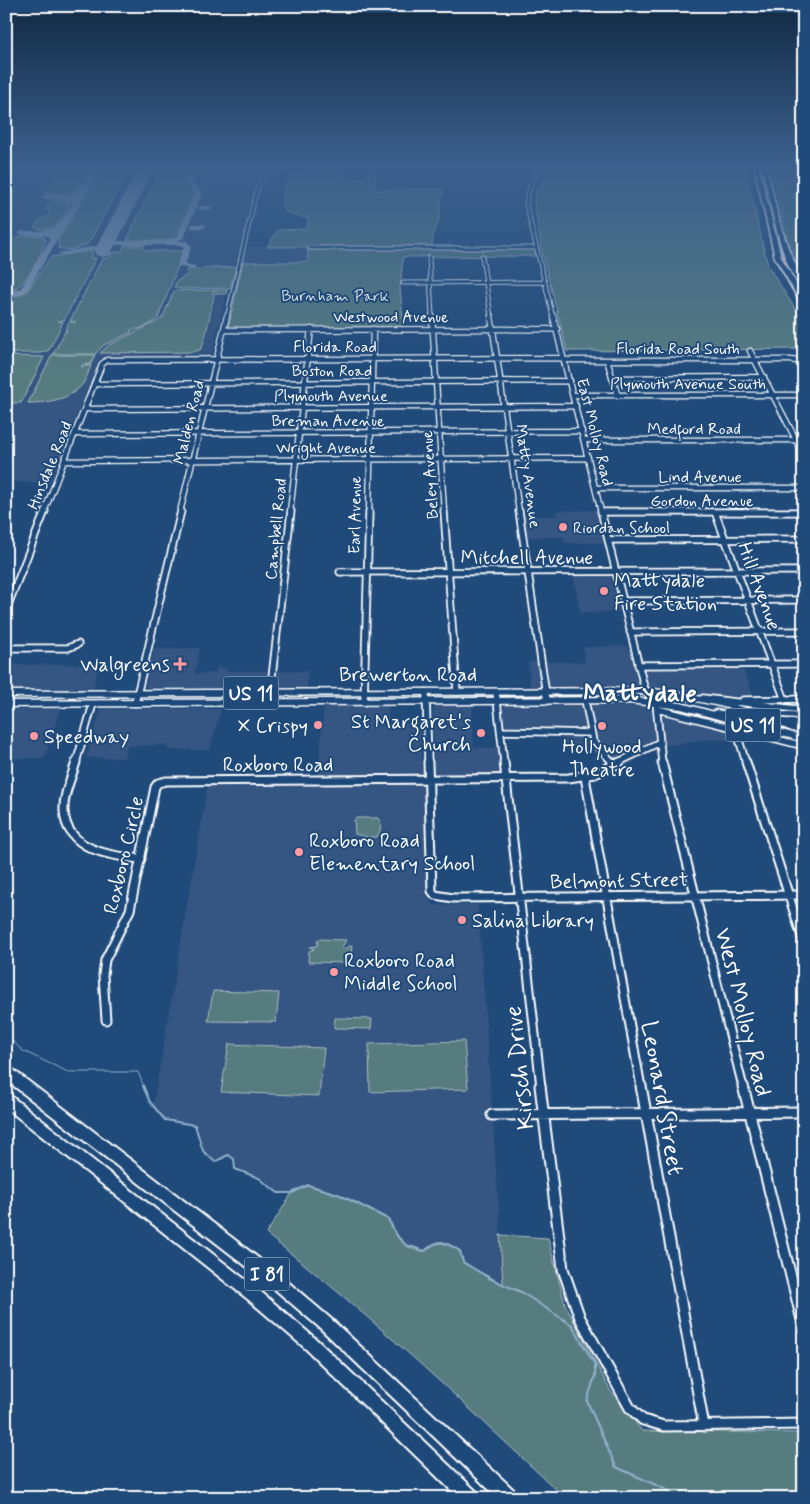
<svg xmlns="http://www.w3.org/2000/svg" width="810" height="1504" font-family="Mynerve,sans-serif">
  <rect width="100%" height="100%" fill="#1f4a7a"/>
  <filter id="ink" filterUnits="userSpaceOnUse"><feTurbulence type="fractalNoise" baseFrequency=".02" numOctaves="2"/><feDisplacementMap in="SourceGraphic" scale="10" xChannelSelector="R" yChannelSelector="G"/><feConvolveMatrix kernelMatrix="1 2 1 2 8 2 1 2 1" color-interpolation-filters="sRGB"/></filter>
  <g filter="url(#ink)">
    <path fill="#355582" d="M6 165H287L265 174 256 184 240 251 229 283 211 357 100 358 50 483 6 482Z
      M247 247H309L308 262H243Z
      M596 510 604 543H565L563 537H527L524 516H557L556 511Z
      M573 574H610L620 612 580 613Z
      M628 646 634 667H742L754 697 708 696 653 688 530 687 528 662H585L583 647Z
      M200 648 195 674 215 673 217 667 226 668V671H308L307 688H145L154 649Z
      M99 664 93 690 6 689V665Z
      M589 704 642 706 730 728 733 740H702L664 746 615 771 592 749 563 750 561 735 504 734 502 705Z
      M388 705V723H420L422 776H318L324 707Z
      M439 705H472L474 748H499L503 775 434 776 433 709Z
      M60 709 45 758H6V710Z
      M101 709H221L210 750H168V745L128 746 124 758H86Z
      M422 782 424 785 427 896 434 905H478L504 1284 463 1262 460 1251 440 1240 434 1242 425 1251H415L396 1237 388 1219 308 1186 292 1193H278L264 1179 250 1173 235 1169 234 1159 228 1155 215 1162 211 1160 200 1146 195 1125 165 1120 153 1106 208 783Z"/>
    <path fill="#577b80" stroke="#abbdc0" d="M62 165H95L91 166H94L76 193 66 195 46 194Z
      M108 165H131L88 244 71 250 58 248 59 238 97 175Z
      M163 165 192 166 184 183 194 191V194C188 208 183 234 168 241L127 240Z
      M328 165H342L343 179 368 178 369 165H375V190H443L439 219 433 236 432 246 267 247 278 230 306 229 309 219 288 213 282 207 285 184 294 175 327 174Z
      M548 165H746L747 178 768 266 804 323V349L567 351 541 248 534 201 536 190 548 175Z
      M771 165H781L804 175V274L786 235Z
      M60 200 70 202C64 220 54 234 35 228L38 221 50 215 47 207 50 203Z
      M22 236H41L46 239C40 258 26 287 6 294 6 276 0 241 22 236Z
      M124 246H143L146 251H184L158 318C151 324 140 330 130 330L132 332 104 345 95 354H53L65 332 67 331H65L69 322H76L70 321 102 259 109 258 112 253 122 251Z
      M413 249H534L536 256 403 257 400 289 404 328H228L243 262H308V250Z
      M89 251 93 253 90 258H96L64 320 58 321 63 322 49 350 40 353H6V299L27 291 51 257Z
      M233 267H236L230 288 181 289 174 287 177 281 189 274 186 272 188 269Z
      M227 290 226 294 212 293 214 296C211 307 205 345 200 350L192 352 100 353 109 345 158 321 163 317 174 291Z
      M52 355H95L91 364 82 365V367L91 365C88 373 86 381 80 387 68 400 45 403 28 403Z
      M6 356 44 357 21 403H6Z
      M356 818H378C383 825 380 831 377 837H367L355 834 354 820Z
      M318 939 346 940 342 947 345 949 352 945 350 963 308 962 309 951 314 949 310 947 317 946Z
      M213 991 279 993 276 1022 208 1021Z
      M335 1018 372 1019 371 1029 334 1028Z
      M464 1041 468 1089 370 1092 369 1044Z
      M229 1044 324 1048 319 1096 221 1092Z
      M308 1185 338 1194 388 1219C395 1236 404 1251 425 1251 440 1236 444 1241 460 1251L463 1263 503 1284 500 1235 548 1238 565 1304 610 1390 642 1431 804 1433V1498H565C468 1407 371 1315 266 1234L292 1193Z"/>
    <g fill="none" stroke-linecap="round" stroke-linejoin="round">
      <path stroke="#92b1cb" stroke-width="1" d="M6 1035 23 1051 68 1072H138L144 1087"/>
      <path stroke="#92b1cb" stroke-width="2" d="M143 1086 150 1102 165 1120 195 1125 203 1151 215 1162 228 1155 234 1159 235 1169 259 1178 278 1193H292L308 1185 338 1194 388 1219 398 1237 406 1245 425 1251C438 1238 446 1242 460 1251L463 1262 489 1278 521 1292 572 1325 595 1365V1376L587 1401 616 1467 667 1490 680 1498"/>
      <path fill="#8fa4bc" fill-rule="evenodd" d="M95 165H102L28 289 22 295 6 299V294L21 288 50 239 48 236 22 235 18 233 22 231C56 231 55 232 73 203 63 196 50 203 41 197L44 195C81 195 77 196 95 165Z
        M144 165H150L143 174 140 172Z
        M193 165H199L196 174 211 173 214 175 211 177 195 175 192 182 202 193 184 238 178 241H186L192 246 185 264 195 266V270L177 266 184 247 181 245H114V241H162L177 237 195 193 186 182Z
        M210 206 212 207V209L200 210 196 208 200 206Z
        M191 224H203L207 226C203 229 196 229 191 228Z
        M95 246 99 248 98 250 62 255 58 253Z"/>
      <path fill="#8fa4bc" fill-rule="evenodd" d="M140 165H156L112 251 110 255 103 257 96 255 94 251Z"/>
      <g stroke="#fff" stroke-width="5">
        <path id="minor-far4" d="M268 165 277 169
          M539 165 528 193 526 204 553 317
          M309 248H537
          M482 256 491 317
          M429 257 432 317
          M403 283 545 282
          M227 317 258 185 266 174 290 165"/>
      </g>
      <g stroke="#fff" stroke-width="7">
        <path id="minor-far3" d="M432 316 444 512
          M491 316 519 512
          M553 316 601 512
          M224 330 557 329
          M750 351 804 455
          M564 360H791L801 362 804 366
          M607 360 618 396
          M612 378 764 377
          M95 384 570 381
          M573 395H804
          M86 409 576 406
          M75 434 582 431
          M584 440H804
          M64 461 588 458
          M595 488H804
          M44 512 102 364 107 360 563 358
          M180 512 227 316
          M290 512 311 329
          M369 512 373 329"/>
      </g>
      <g stroke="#fff" stroke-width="9">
        <path id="minor-far2" d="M444 511 457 692
          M519 511 547 701
          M601 511 645 691 656 703 662 763
          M601 512H804
          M715 512 785 700
          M608 540 804 539
          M340 572 804 571
          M623 601 804 600
          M6 610 45 511
          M630 632 804 631
          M6 648H68L78 644
          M638 665 804 664
          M426 692 428 763
          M496 692 504 763
          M703 698 804 710
          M585 700 593 741 613 763
          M743 700 804 699
          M364 702 369 511
          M135 703 181 511
          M269 703 291 511
          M734 706 732 716 746 763
          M657 709 804 746
          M716 713 759 720 804 723
          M501 731 591 733
          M76 763 93 704
          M617 763 660 742"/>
      </g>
      <g stroke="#fff" stroke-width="11">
        <path id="minor-far1" d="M76 762C72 777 63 794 64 811 66 850 110 856 141 859
          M428 762 432 891 435 895 453 898 804 895
          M504 762 541 1087
          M612 762 615 765
          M662 762 743 1087
          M746 762 804 943
          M585 777 641 1087
          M106 1020 103 975 105 960 130 910 155 787 158 783 166 781 569 778 595 774 620 762"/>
      </g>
      <g stroke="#fff" stroke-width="13">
        <path id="minor" d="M540 1086 563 1269 580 1318 630 1408 643 1420 664 1426 804 1424
          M641 1086 704 1426
          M743 1086 804 1328
          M492 1115 804 1112"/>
      </g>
      <g stroke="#fff" stroke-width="3">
        <path id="major" d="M645 688C700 694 752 707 804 729V735C784 729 765 719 745 713 712 703 679 697 645 694L6 697V691Z
          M628 697 681 703 804 736V742L681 709 628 703 6 707V701Z"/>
      </g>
      <g stroke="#fff" stroke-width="4">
        <path id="highway" d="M754 165H758L781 257 804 297V305L801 303 775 257Z
          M762 165H766C772 191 777 217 786 242 790 256 804 276 804 290 783 274 768 192 762 165Z
          M6 1066 11 1068 274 1270 330 1318 516 1492 518 1498H498L320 1328 264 1280 6 1080Z
          M6 1094 11 1096 260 1291 316 1339 477 1492 479 1498H459L306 1349 250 1301 6 1108Z"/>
      </g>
      <use href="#minor-far4" stroke="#1f4a7a" stroke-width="3"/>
      <use href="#minor-far3" stroke="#1f4a7a" stroke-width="4.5"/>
      <use href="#minor-far2" stroke="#1f4a7a" stroke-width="5.5"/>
      <use href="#minor-far1" stroke="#1f4a7a" stroke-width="7"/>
      <use href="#minor" stroke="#1f4a7a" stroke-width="9"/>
      <use href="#major" fill="#1f4a7a" fill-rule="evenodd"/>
      <use href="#highway" fill="#1f4a7a" fill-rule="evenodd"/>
    </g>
  </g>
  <linearGradient id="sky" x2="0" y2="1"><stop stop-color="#112943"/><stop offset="0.44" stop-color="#3c608d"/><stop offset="1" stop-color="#3c608d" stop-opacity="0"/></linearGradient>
  <rect width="810" height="376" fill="url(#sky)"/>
  <g fill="#ff9aa2" stroke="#1f4a7a" stroke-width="2">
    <circle cx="563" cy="527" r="5"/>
    <circle cx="604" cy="591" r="5"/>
    <path d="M177.5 656.5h5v5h5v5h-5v5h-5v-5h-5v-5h5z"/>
    <circle cx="318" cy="725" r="5"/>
    <circle cx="602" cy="726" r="5"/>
    <circle cx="481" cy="733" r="5"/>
    <circle cx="34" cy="736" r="5"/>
    <circle cx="299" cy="852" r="5"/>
    <circle cx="462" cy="920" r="5"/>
    <circle cx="334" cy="972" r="5"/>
  </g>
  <g text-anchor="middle" stroke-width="4" stroke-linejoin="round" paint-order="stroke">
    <g font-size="16" fill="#d5dedf" stroke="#1f4a7a">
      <text x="335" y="301">Burnham Park</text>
    </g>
    <g font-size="16" fill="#fff" stroke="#1f4a7a">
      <text x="391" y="322">Westwood Avenue</text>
      <text x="335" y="352">Florida Road</text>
      <text x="678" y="354">Florida Road South</text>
      <text x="332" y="376">Boston Road</text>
      <text x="688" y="389">Plymouth Avenue South</text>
      <text x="331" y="401">Plymouth Avenue</text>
      <text x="328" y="426">Breman Avenue</text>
      <text transform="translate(188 422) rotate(-76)" y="6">Malden Road</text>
      <text x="694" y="434">Medford Road</text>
      <text transform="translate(596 432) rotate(76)" y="6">East Molloy Road</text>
      <text x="326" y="453">Wright Avenue</text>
      <text transform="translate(49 465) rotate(-68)" y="6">Hinsdale Road</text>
      <text transform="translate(429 475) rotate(-94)" y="6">Beley Avenue</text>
      <text transform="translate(529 476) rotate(82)" y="6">Matty Avenue</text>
      <text x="700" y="482">Lind Avenue</text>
      <text x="702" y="506">Gordon Avenue</text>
      <text transform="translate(354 515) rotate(-89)" y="6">Earl Avenue</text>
      <text transform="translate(275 529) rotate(-84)" y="6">Campbell Road</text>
    </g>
    <g font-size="16" fill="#fff" stroke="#1f4a7a" text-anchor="start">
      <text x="573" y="533">Riordan School</text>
    </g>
    <g fill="#1f4a7a" stroke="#bcc9d7" stroke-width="1">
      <rect x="223.5" y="676.5" width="55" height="33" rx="4"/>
      <rect x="725.5" y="708.5" width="55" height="33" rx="4"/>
      <rect x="244.5" y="1257.5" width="45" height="33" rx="4"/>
    </g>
    <g font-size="19" font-weight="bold" fill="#fff">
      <text x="251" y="700">US 11</text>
      <text x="753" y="732">US 11</text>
      <text x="267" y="1281">I 81</text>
    </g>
    <g font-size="20" fill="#fff" stroke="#1f4a7a">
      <text x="527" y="564">Mitchell Avenue</text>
      <text transform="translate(760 586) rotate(70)" y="7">Hill Avenue</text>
      <text x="408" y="681">Brewerton Road</text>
      <text x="278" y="771">Roxboro Road</text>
      <text transform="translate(123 855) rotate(-77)" y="7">Roxboro Circle</text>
      <text transform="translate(619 880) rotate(-1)" y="7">Belmont Street</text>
    </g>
    <g font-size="20" fill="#fff" stroke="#1f4a7a" text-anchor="start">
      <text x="614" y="587">Mattydale<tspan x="614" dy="23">Fire Station</tspan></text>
      <text x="170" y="671" text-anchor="end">Walgreens</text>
      <text x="471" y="728" text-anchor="end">St Margaret's<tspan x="471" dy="23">Church</tspan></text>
      <text x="308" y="732" text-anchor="end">X Crispy</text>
      <text x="44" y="743">Speedway</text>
      <text x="602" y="753" text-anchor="middle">Hollywood<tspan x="602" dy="23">Theatre</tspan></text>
      <text x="309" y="847">Roxboro Road<tspan x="309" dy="23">Elementary School</tspan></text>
      <text x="472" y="927">Salina Library</text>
      <text x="344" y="967">Roxboro Road<tspan x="344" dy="23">Middle School</tspan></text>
    </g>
    <g font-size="24" fill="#fff" stroke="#1f4a7a">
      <text transform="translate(744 1012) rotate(76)" y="8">West Molloy Road</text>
      <text transform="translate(519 1068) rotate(-96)" y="8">Kirsch Drive</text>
      <text transform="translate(663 1098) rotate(80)" y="8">Leonard Street</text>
    </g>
    <g font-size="25" font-weight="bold" fill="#fff" stroke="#1f4a7a">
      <text x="640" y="701">Mattydale</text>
    </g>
  </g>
  <rect width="810" height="1504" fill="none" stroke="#1f4a7a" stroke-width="25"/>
  <rect x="12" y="12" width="785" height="1479" fill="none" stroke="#fff" stroke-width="2" filter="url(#ink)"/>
</svg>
